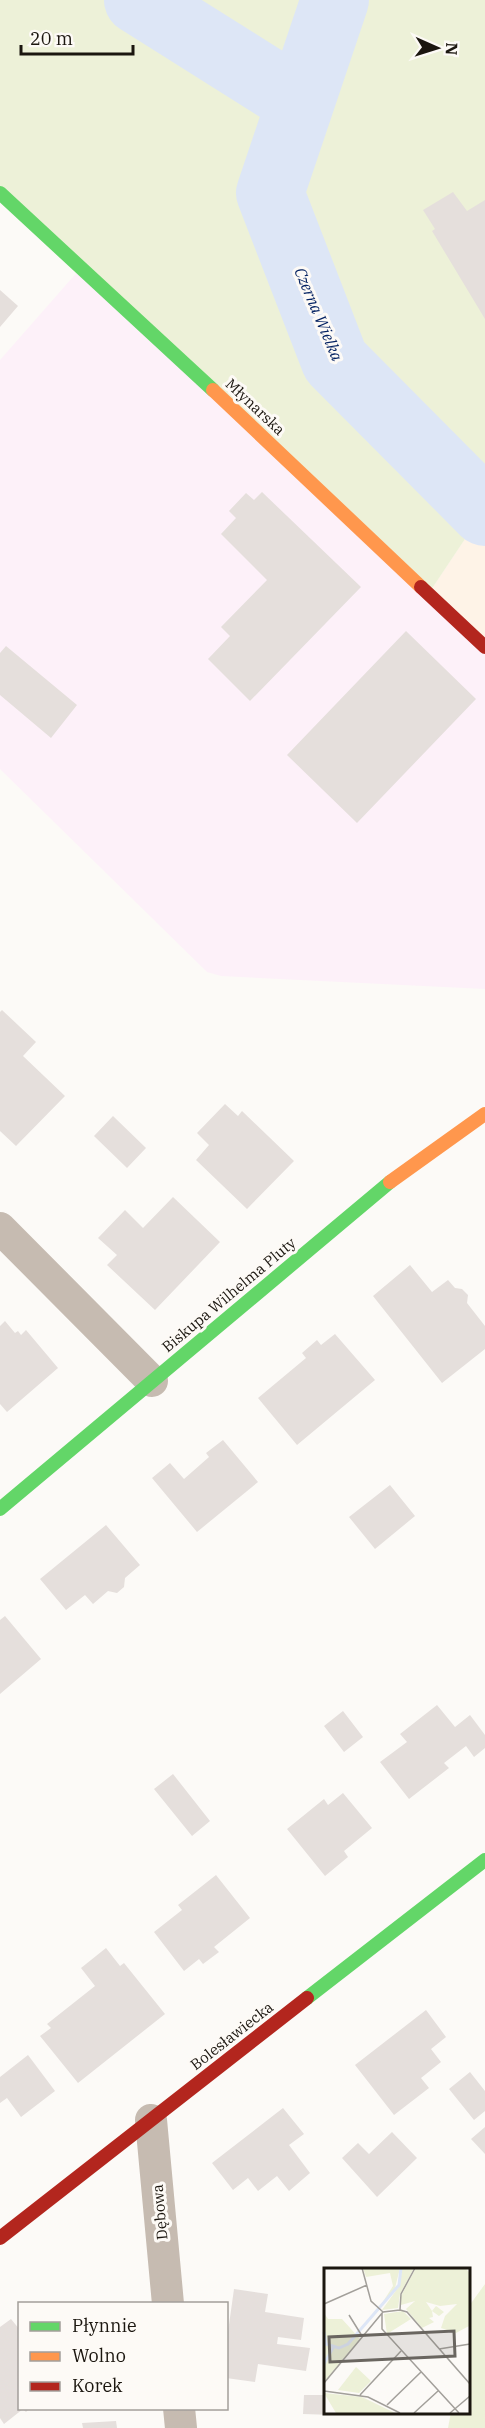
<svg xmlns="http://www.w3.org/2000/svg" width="485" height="2428" font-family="'IBM Plex Serif',serif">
  <rect width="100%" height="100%" fill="#fcfaf7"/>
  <path fill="#fdf1f9" d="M79 270 485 646V989L221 976 207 972 0 769V360Z"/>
  <path fill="#fef3e7" d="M485 509V646L427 596Z"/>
  <path fill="#edf1d8" d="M0 0H485V509L427 596 0 199Z
    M485 2284V2428H448L451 2412H468L469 2306Z"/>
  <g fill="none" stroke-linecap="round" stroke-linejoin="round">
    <path stroke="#dde6f6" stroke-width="68" d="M138 0 300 102
      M335 0 270 193 335 361 485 512"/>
  </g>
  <path fill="#e5dfdc" d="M453 192 467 211 485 200V319L432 231 435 229 423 210Z
    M0 290 18 306 0 327Z
    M262 492 361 587 250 701 208 659 230 636 221 627 267 580 221 534 236 518 229 511 246 493 254 500Z
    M406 631 476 699 357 823 287 755Z
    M6 646 77 705 51 738 0 695V653Z
    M2 1010 36 1042 23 1056 65 1096 16 1146 0 1131V1012Z
    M225 1104 238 1116 242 1111 294 1161 247 1209 196 1160 209 1145 197 1133Z
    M113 1116 146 1148 127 1168 94 1136Z
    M173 1197 220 1242 155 1310 107 1265 117 1255 98 1238 125 1210 143 1228Z
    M410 1265 432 1292 448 1280 455 1288 462 1289 468 1295 467 1303 485 1326V1349L442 1383 373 1296Z
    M5 1321 15 1333 18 1331 21 1335 26 1330 58 1368 7 1412 0 1404V1326Z
    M335 1334 375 1380 297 1445 258 1398 306 1358 302 1353 317 1340 321 1345Z
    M223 1440 258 1482 197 1532 152 1478 170 1463 184 1479 209 1457 206 1453Z
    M390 1485 415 1516 375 1549 349 1517Z
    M106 1525 140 1565 125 1578 124 1587 117 1593 108 1591 93 1604 85 1595 66 1610 40 1579Z
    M5 1616 41 1659 0 1694V1620Z
    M437 1705 455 1727 470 1715 485 1735V1748L474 1757 466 1746 444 1763 449 1768 409 1799 380 1762 407 1742 400 1734Z
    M343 1711 363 1737 344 1752 324 1726Z
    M173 1774 210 1821 192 1836 154 1789Z
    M343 1793 372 1828 344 1851 348 1857 325 1876 287 1829 324 1799 328 1805Z
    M216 1875 250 1918 214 1947 219 1952 203 1964 199 1959 184 1971 154 1932 182 1910 178 1905Z
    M106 1948 120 1966 124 1963 165 2014 78 2083 40 2036 51 2028 47 2024 95 1986 81 1968Z
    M426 2010 446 2037 431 2049 441 2062 421 2078 429 2088 394 2115 355 2065Z
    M28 2055 55 2091 21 2117 7 2098 0 2103V2077Z
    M470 2072 485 2091V2111L474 2120 449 2089Z
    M283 2108 304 2134 289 2145 310 2173 289 2191 277 2176 258 2191 248 2178 233 2190 212 2163Z
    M485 2127V2154L471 2139Z
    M392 2132 417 2158 377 2197 342 2158 358 2143 369 2154Z
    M234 2289 268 2294 265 2312 304 2318 301 2340 278 2337 277 2344 310 2348 306 2371 258 2364 255 2382 226 2378V2346Z
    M11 2319 20 2330V2408H30L26 2412 23 2409 4 2424 0 2418V2327Z
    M304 2395H326V2412H334V2415L303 2414Z
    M116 2421 117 2428H83L82 2423Z"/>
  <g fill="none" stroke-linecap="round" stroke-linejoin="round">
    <path stroke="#c6bbb1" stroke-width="32" d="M0 1228 152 1381
      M151 2120 168 2304
      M179 2408 181 2428"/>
    <path stroke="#63d668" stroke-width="14" d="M0 193 213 390
      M0 1509 390 1182
      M307 1998 485 1860"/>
    <path stroke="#ff974d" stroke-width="14" d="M213 390 421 587
      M390 1182 485 1114"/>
    <path stroke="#b3261e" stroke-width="14" d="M421 587 485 647
      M0 2238 307 1998"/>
  </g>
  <g text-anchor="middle" stroke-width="6" stroke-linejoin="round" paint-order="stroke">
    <g font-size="15" fill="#1b160f" stroke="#fdfaf6">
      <text transform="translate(255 407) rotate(43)" y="5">Młynarska</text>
      <text transform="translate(229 1295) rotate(-40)" y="5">Biskupa Wilhelma Pluty</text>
      <text transform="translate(232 2036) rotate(-38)" y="5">Bolesławiecka</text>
      <text transform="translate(160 2212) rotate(-95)" y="5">Dębowa</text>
    </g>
    <g font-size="16" font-style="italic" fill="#052363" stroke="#fdfaf6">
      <text transform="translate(319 314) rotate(67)" y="6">Czerna Wielka</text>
    </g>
  </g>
  <g transform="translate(324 2268)">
    <rect width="146" height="146" fill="#fcfaf7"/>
    <path d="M39 0H76L71 20 55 40 69 18 66 5 42 9ZM78 0H90L76 26 74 40 58 42 76 17ZM92 0H141L145 4V58L132 65 117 60 121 48 133 36 116 38 102 34 108 43 112 38 120 44 115 48 108 43 109 49 105 50 110 54 98 60 82 41 91 33 77 37V28ZM79 43 87 51 63 66 60 46ZM0 45 4 51H18L36 71 0 114ZM32 99 47 113 35 125 14 122ZM0 125 38 129 71 145H12Z" fill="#edf1d8"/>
    <path fill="none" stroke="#dde6f6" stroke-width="3" d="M0 64 2 76 15 80 24 76 75 17 77 0M0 96 10 78"/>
    <path fill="none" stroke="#a29f9a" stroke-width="1.5" d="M38 0 47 33 59 44M0 36 43 17M76 42 83 44 146 116M76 42 77 26 91 0M58 45V61L135 145M25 47 38 68M115 81 146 76M0 115 59 44 76 42M0 123 44 129 76 145M36 127 77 83M63 137 97 104M90 145 114 123M126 145 146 128"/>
    <path fill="#6a6660" fill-opacity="0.15" stroke="#6a6660" stroke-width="3" d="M130 63 131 88 6 94 5 69Z"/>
    <rect width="146" height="146" fill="none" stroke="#1b160f" stroke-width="3"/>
  </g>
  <rect x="18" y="2302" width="210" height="108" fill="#fdfaf6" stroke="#a39f9a" stroke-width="1.5"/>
  <rect x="30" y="2322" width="30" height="9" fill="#63d668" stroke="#a39f9a" stroke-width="1.5"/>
  <text x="72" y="2332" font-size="18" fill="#1b160f">Płynnie</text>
  <rect x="30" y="2352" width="30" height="9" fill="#ff974d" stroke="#a39f9a" stroke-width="1.5"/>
  <text x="72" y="2362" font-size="18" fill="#1b160f">Wolno</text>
  <rect x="30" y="2382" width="30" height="9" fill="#b3261e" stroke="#a39f9a" stroke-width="1.5"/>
  <text x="72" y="2392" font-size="18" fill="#1b160f">Korek</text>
  <g transform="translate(437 48) rotate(93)" stroke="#fdfaf6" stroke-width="4.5" paint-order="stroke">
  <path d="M0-4.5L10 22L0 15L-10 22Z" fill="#1b160f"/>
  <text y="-9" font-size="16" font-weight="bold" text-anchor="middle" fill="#1b160f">N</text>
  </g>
  <path d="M21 45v9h112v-9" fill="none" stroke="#1b160f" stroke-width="3"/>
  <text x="30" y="45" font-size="18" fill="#1b160f" stroke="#fdfaf6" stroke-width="4.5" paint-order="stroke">20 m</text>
</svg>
